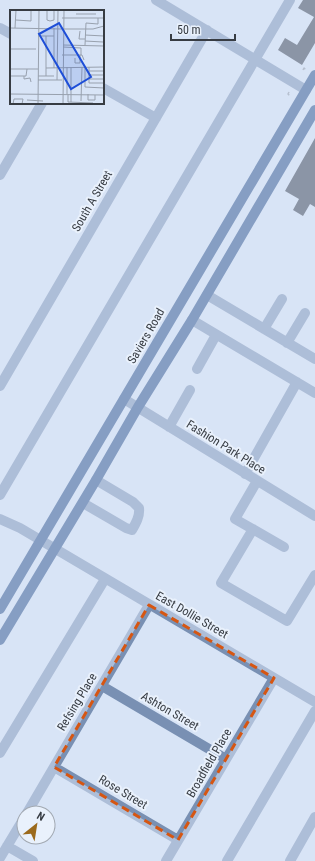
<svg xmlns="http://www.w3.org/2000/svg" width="315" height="861" font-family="'Roboto Condensed',sans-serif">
  <rect width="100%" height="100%" fill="#d8e4f6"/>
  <path fill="#2e3746" d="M303 0H315V43L302 65 278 50 285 38 297 45 314 17 298 8Z
    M315 138V207L310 204 303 216 293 210 299 199 285 191Z"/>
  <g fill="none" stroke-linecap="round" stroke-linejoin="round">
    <path stroke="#8d96a2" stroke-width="1.5" stroke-dasharray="4 2" stroke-linecap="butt" d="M303 70 304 68 306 70
      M289 92 288 94 290 96"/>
    <path stroke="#7990b3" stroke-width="10" d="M156 0 306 90
      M0 28 11 34
      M103 88 156 118
      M0 175 42 103
      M207 295 315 359
      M192 320 315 393
      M264 329 282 299
      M287 343 305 313
      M197 369 216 335
      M0 386 207 30
      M124 399 315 516
      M169 427 190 390
      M245 474 297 382
      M257 481 235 519 284 547
      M0 495 290 0
      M83 503 126 528 132 530C136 523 140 516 139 508L133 502 96 480
      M0 519 20 528 315 702
      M253 529 221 583 287 621 315 575
      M102 686 226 759
      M0 753 105 579
      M54 767 178 840
      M27 813 149 605
      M7 846 33 861
      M0 858 24 818
      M166 861 274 678
      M227 861 315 711
      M290 861 315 817"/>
    <path stroke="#224a86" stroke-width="10" d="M0 609 315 75
      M0 640 96 480 138 407 192 320 315 110"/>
  </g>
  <path d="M0 0H315V861H0ZM149 605 274 678 178 840 54 767Z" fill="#d8e4f6" fill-opacity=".55" fill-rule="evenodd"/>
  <path fill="none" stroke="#d65612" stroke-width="3" stroke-dasharray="8 5" stroke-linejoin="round" d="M149 605 274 678 178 840 54 767Z"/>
  <g text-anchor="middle" stroke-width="4" stroke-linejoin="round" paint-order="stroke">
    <g font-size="12" fill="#373c43" stroke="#e9f1fc">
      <text transform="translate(92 201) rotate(-60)" y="4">South A Street</text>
      <text transform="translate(146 336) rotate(-60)" y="4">Saviers Road</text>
      <text transform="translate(226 447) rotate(32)" y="4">Fashion Park Place</text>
      <text transform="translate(192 615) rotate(30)" y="4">East Dollie Street</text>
      <text transform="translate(77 702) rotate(-59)" y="4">Refsing Place</text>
      <text transform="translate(170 711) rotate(30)" y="4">Ashton Street</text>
      <text transform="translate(209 763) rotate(-60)" y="4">Broadfield Place</text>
      <text transform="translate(123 792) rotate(31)" y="4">Rose Street</text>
    </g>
  </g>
  <g transform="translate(10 10)">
    <rect width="94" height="94" fill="#d8e4f6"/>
    <path fill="none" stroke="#98a1ae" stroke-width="1" d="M37 0V10L40 11M66 4H86M52 8H94M6 10 21 11V0M40 11 44 10V0M0 18 52 19M5 18 6 0M53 19H83L94 16M70 21 69 29H75M75 25 94 26M28 26H44M75 31 93 32M53 35 94 36M75 35 76 13 88 14V8M53 37 71 38V45M0 39H26M52 45H72L74 50M65 48V53H70V45M75 57V77L94 78M79 57V73H94M36 58 94 57M44 58V18M0 59H28M79 61H93M79 65H93M0 66H16L17 59M14 66V69L20 68 21 72M28 66H44M36 66V26M79 69H94M28 70H52M47 70 48 0M0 84 94 85M57 84V57M58 84V92L83 93M78 84V90H85V85M17 90 33 91M71 91 72 57M61 92V57M3 94 4 89H13L12 94M28 94 29 0M53 94 54 0M94 94V31"/>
    <path fill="#1d4ed8" fill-opacity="0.15" stroke="#1d4ed8" stroke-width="2" d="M49 13 81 67 61 79 29 24Z"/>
    <rect width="94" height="94" fill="none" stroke="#373c43" stroke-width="2"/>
  </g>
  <g transform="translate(36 825) rotate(30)"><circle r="19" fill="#e9f1fc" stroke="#a2a9b2"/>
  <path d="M0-3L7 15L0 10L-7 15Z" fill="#9b6a1d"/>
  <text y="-6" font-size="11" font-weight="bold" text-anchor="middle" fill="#373c43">N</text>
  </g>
  <path d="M171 34v6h64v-6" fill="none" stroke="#373c43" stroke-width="2"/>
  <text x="177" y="34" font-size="12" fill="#373c43" stroke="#e9f1fc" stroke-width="3" paint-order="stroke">50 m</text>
</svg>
